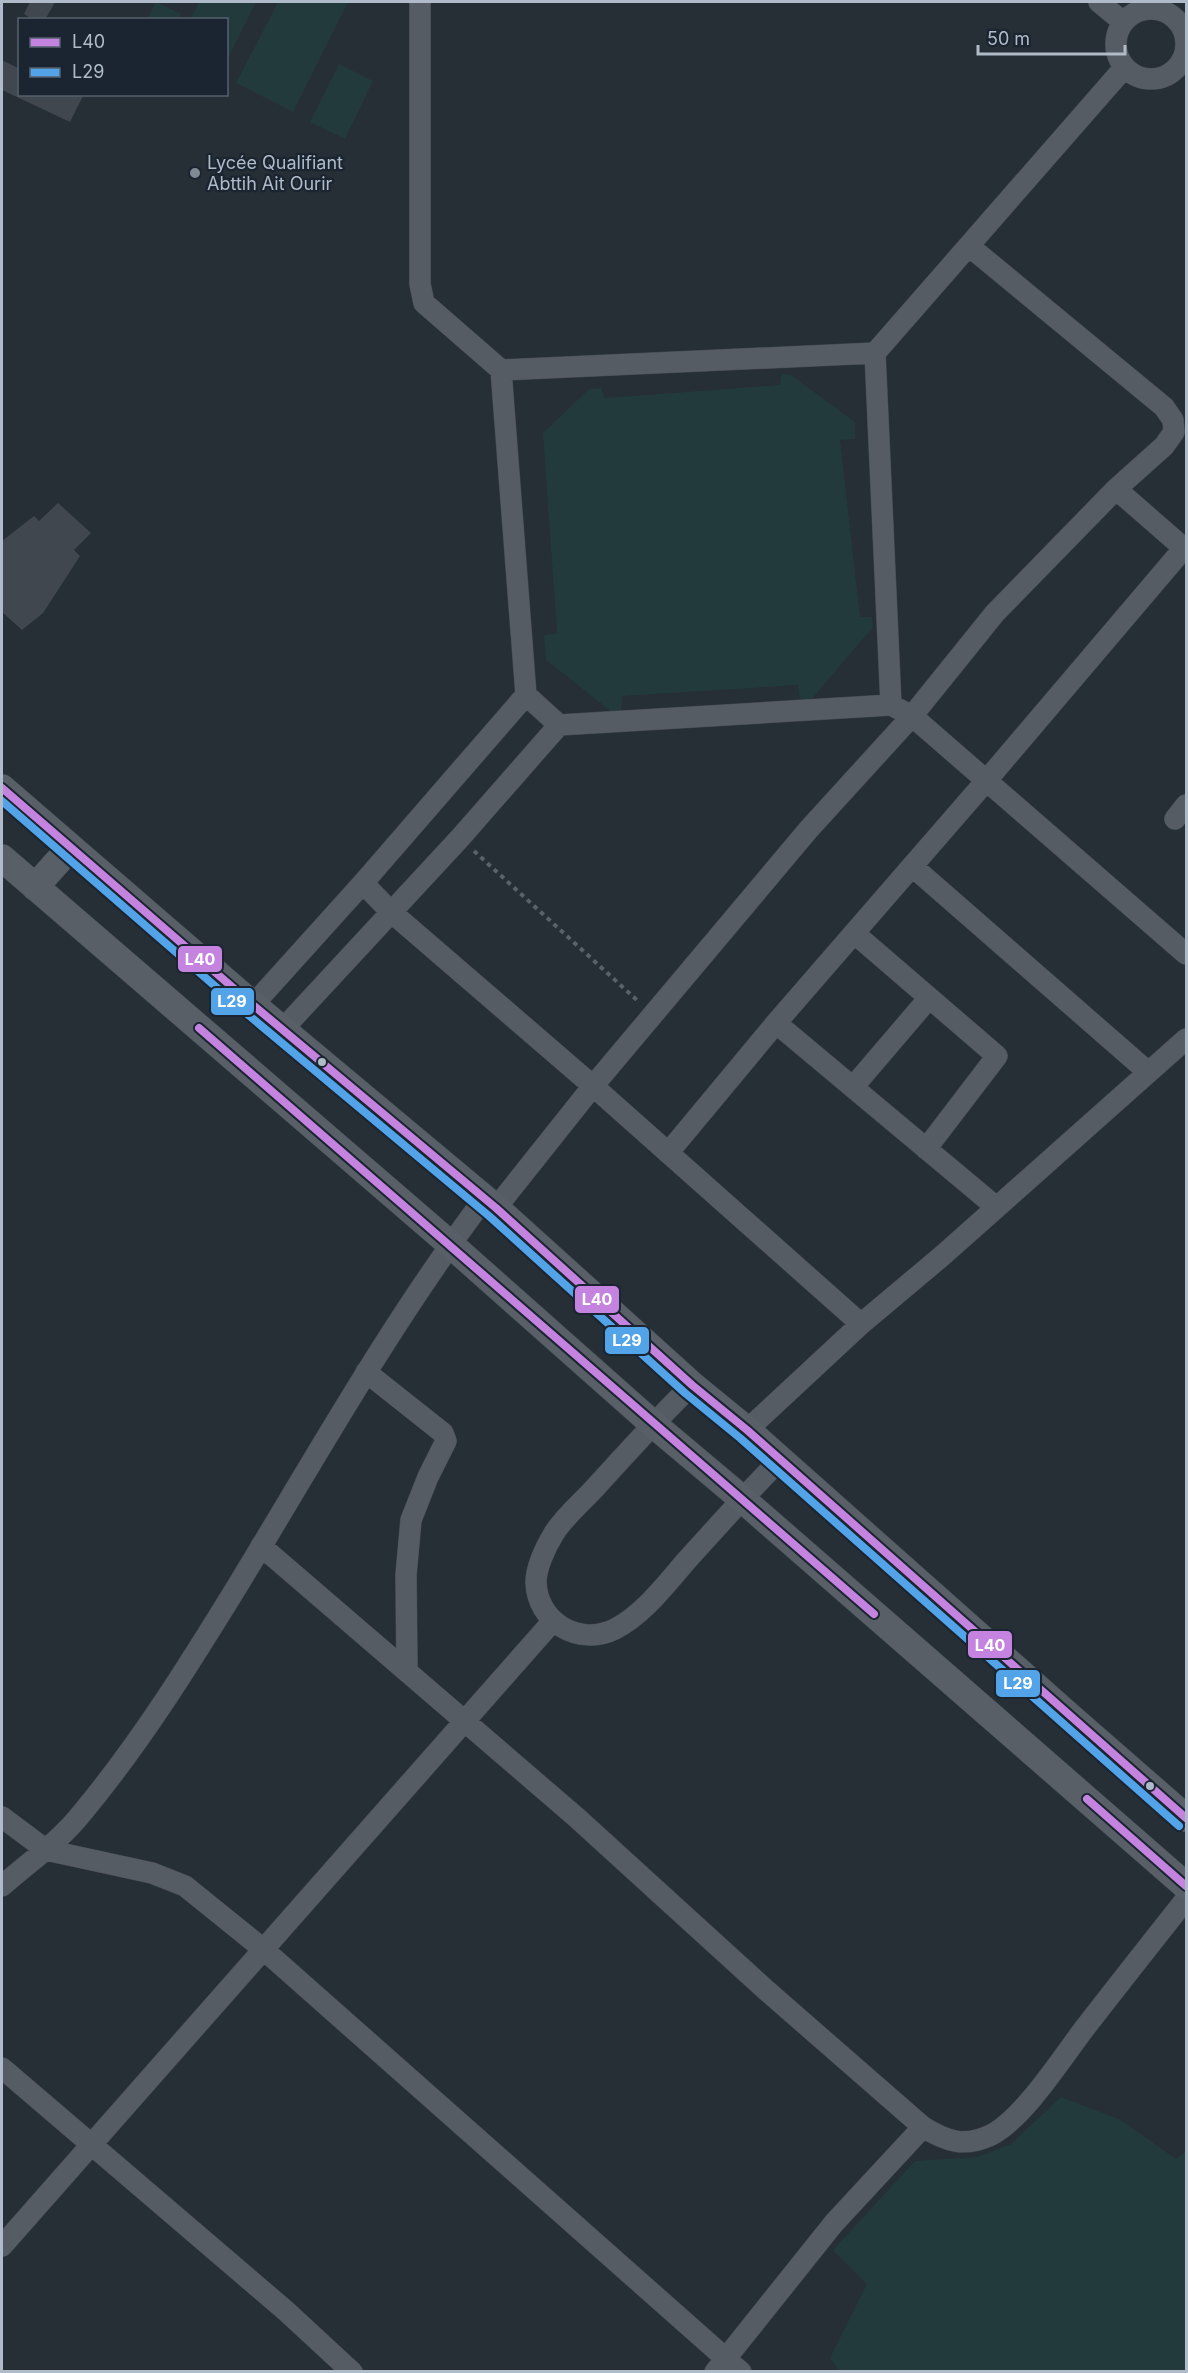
<svg xmlns="http://www.w3.org/2000/svg" width="1188" height="2373" font-family="Inter,sans-serif">
  <rect width="100%" height="100%" fill="#262e36"/>
  <path fill="#233a3c" d="M156 2 181 14 178 19H147Z
    M199 2H256L227 60 226 20 190 19Z
    M278 2H348L293 112 236 83Z
    M339 64 373 81 345 139 310 122Z
    M781 374 791 375 855 422V439L840 440 860 617H872L873 627 811 700 800 701 798 685 622 696 621 713 612 712 546 660 544 635 557 633 543 433 589 389 601 388 605 398 780 385Z
    M1061 2097 1121 2120 1176 2159 1186 2151V2371H839L830 2358 867 2284 833 2250 915 2161 977 2157 1011 2144Z"/>
  <path fill="#40474e" d="M30 2H55L45 20H33L24 14Z
    M2 60 20 69V94H84L70 122 2 90Z
    M58 503 91 533 74 550 80 556 43 613 22 630 2 612V541L34 516 39 521Z"/>
  <g fill="none" stroke-linecap="round" stroke-linejoin="round">
    <g stroke="#43484e" stroke-width="22">
      <path id="minor" d="M420 2V284L424 303 501 370 875 353 1124 68
        M1099 2 1123 22
        M1116 44a35 35 0 1 1 70 0a35 35 0 1 1-70 0Z
        M875 353 891 705
        M501 370 526 695 559 725 891 705 912 716 1186 954
        M1116 489 1186 550
        M1175 819 1186 805
        M912 866 1148 1072
        M363 883 390 911 593 1086 861 1324
        M854 933 997 1056 926 1149
        M253 1005 363 883 526 695
        M776 1023 996 1207
        M282 1030 460 838 559 725
        M853 1087 929 998
        M668 1153 776 1023 986 781 1184 548
        M496 1208 593 1086 809 829 912 716 995 613 1116 489 1164 446 1174 432 1173 420 1164 407 969 246
        M366 1372 443 1433 446 1441 428 1477 411 1520 406 1575 407 1670
        M692 1385C657 1419 625 1455 592 1491 579 1505 562 1519 553 1535 545 1548 536 1568 536 1582 537 1622 579 1647 615 1629 644 1614 666 1584 687 1560 718 1526 748 1492 780 1460
        M747 1430 861 1324 942 1256 1186 1039
        M261 1546 576 1817 766 1990 923 2127C946 2141 964 2148 991 2135 1023 2119 1062 2058 1084 2029 1118 1985 1152 1942 1186 1899
        M2 1817 46 1850 152 1873 185 1886 263 1949 741 2372
        M2 1886C29 1862 59 1842 82 1813 141 1742 190 1663 238 1585 317 1455 392 1321 484 1199
        M2 2068 286 2311 352 2372
        M2 2246 552 1622
        M715 2372 834 2223 923 2127"/>
    </g>
    <g stroke="#434b53" stroke-width="28">
      <path id="major" d="M2 788 253 1005 496 1208 692 1385 747 1430 1068 1715 1186 1818
        M2 858 450 1244 653 1424 741 1498 1186 1886
        M35 887 70 848"/>
    </g>
    <path stroke="#5a6167" stroke-width="4" stroke-dasharray="4.5 4.5" stroke-linecap="butt" d="M474 851 639 1002"/>
    <use href="#minor" stroke="#565c64" stroke-width="21"/>
    <use href="#major" stroke="#595f66" stroke-width="27"/>
    <g stroke="#1a2531" stroke-width="12">
      <path id="bus-1" d="M2 788 253 1005 496 1208 692 1385 747 1430 1186 1818
        M199 1028 874 1614
        M1087 1799 1186 1886"/>
    </g>
    <g stroke="#1a2531" stroke-width="12">
      <path id="bus-2" d="M2 801 246 1013 489 1216 685 1393 740 1438 1179 1826"/>
    </g>
    <use href="#bus-1" stroke="#c483df" stroke-width="8"/>
    <use href="#bus-2" stroke="#53a3e8" stroke-width="8"/>
  </g>
  <circle fill="#7f8a95" stroke="#1a2531" stroke-width="2" cx="195" cy="173" r="6"/>
  <g fill="#afbbc8" stroke="#1a2531" stroke-width="2">
    <circle cx="322" cy="1062" r="5"/>
    <circle cx="1150" cy="1786" r="5"/>
  </g>
  <g text-anchor="middle" stroke-width="4.5" stroke-linejoin="round" paint-order="stroke">
    <g font-size="18" fill="#afbbc8" stroke="#1a2531" text-anchor="start">
      <text x="207" y="169">Lycée Qualifiant<tspan x="207" dy="21">Abttih Ait Ourir</tspan></text>
    </g>
  </g>
  <g stroke="#1a2531" stroke-width="2">
    <rect x="177" y="945" width="46" height="28" rx="6" fill="#c483df"/>
    <rect x="210" y="987" width="45" height="29" rx="6" fill="#53a3e8"/>
    <rect x="574" y="1285" width="46" height="29" rx="6" fill="#c483df"/>
    <rect x="604" y="1326" width="46" height="29" rx="6" fill="#53a3e8"/>
    <rect x="967" y="1630" width="46" height="29" rx="6" fill="#c483df"/>
    <rect x="995" y="1669" width="46" height="29" rx="6" fill="#53a3e8"/>
  </g>
  <g font-size="16" text-anchor="middle" font-weight="bold" fill="#fff">
    <text x="200" y="965">L40</text>
    <text x="232" y="1007">L29</text>
    <text x="597" y="1305">L40</text>
    <text x="627" y="1346">L29</text>
    <text x="990" y="1651">L40</text>
    <text x="1018" y="1689">L29</text>
  </g>
  <rect width="1188" height="2373" fill="none" stroke="#afbbc8" stroke-width="6"/>
  <rect x="18" y="18" width="210" height="78" fill="#1a2531" stroke="#56616d" stroke-width="1.5"/>
  <rect x="30" y="38" width="30" height="9" fill="#c483df" stroke="#56616d" stroke-width="1.5"/>
  <text x="72" y="48" font-size="18" fill="#afbbc8">L40</text>
  <rect x="30" y="68" width="30" height="9" fill="#53a3e8" stroke="#56616d" stroke-width="1.5"/>
  <text x="72" y="78" font-size="18" fill="#afbbc8">L29</text>
  <path d="M978 45v9h147v-9" fill="none" stroke="#afbbc8" stroke-width="3"/>
  <text x="987" y="45" font-size="18" fill="#afbbc8" stroke="#1a2531" stroke-width="4.5" paint-order="stroke">50 m</text>
</svg>
